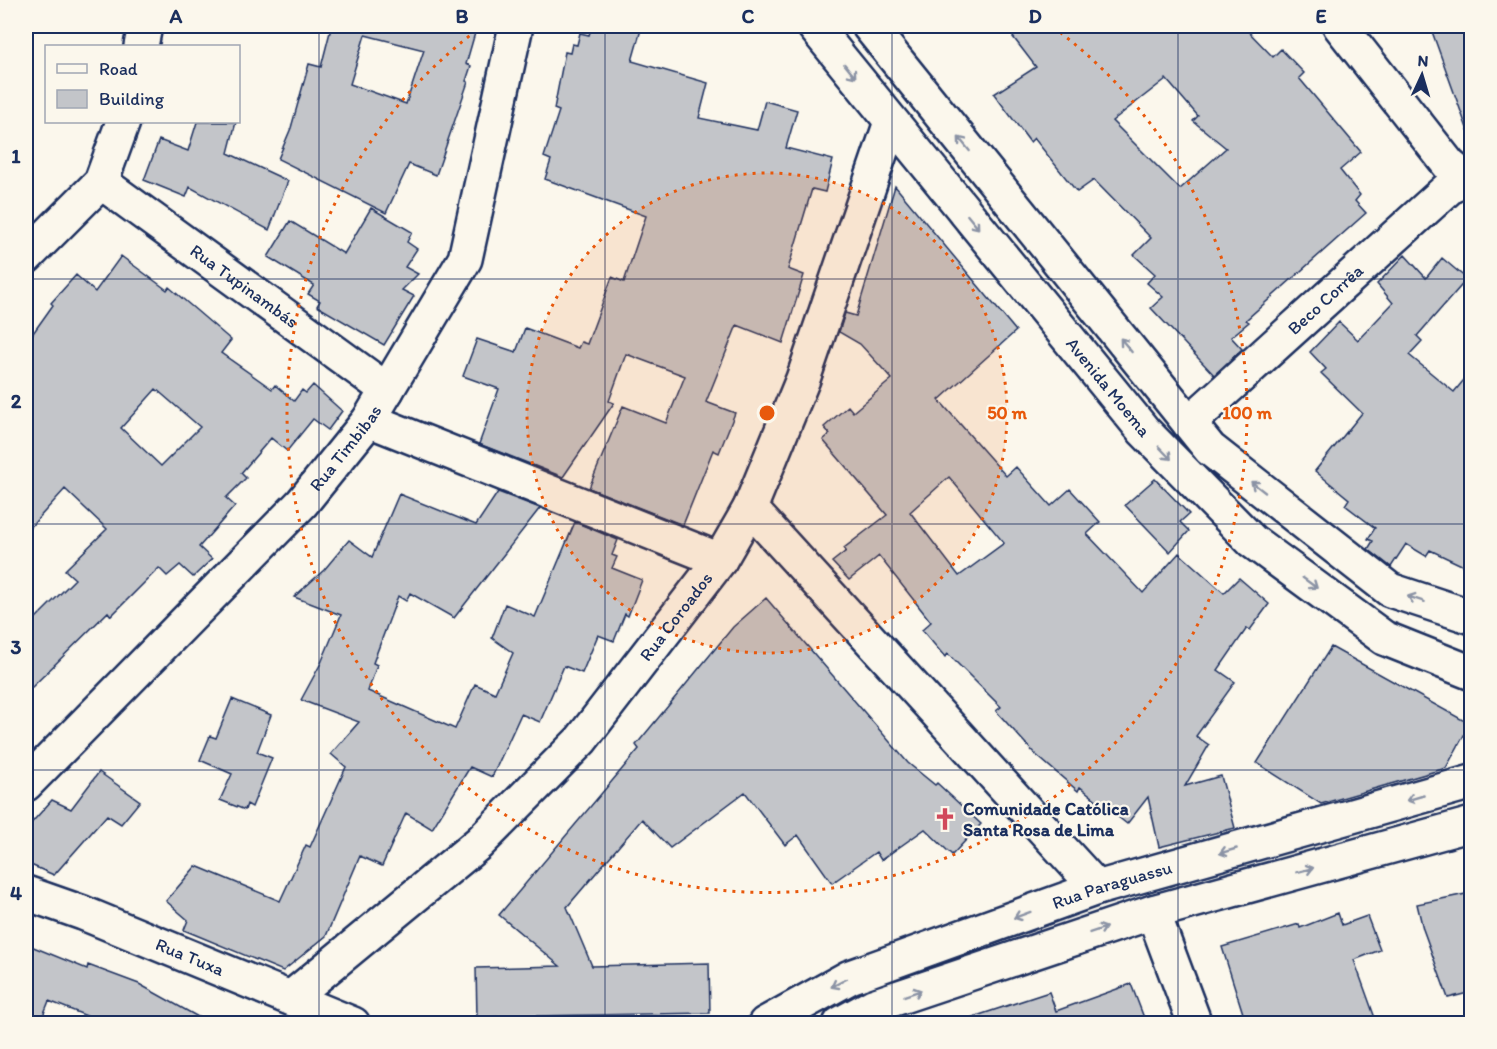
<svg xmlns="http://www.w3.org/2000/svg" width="1497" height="1049" font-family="Itim,sans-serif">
  <rect width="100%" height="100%" fill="#fbf7ec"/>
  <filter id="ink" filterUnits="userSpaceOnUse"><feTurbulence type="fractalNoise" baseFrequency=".0167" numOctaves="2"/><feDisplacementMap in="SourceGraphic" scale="12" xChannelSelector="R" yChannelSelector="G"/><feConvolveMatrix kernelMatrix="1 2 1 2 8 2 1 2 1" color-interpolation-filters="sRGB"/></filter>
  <g filter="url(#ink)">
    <path fill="#c3c5c9" stroke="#1b2f5e" stroke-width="1.5" fill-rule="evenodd" d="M340 26H477L466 64 471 66 466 81 468 82 436 175 409 164 386 213 278 159 291 128 309 64 321 67 331 28 339 30ZM365 35 424 50 406 104 350 84Z
      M592 26H642L632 61 708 83 699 118 757 130 765 101 797 110 786 148 833 160 825 192 812 189 788 269 804 275 783 343 737 325 706 402 735 413 719 453 713 450 683 525 589 488 623 406 666 423 685 376 626 354 609 401 614 403 563 477 479 444 499 389 463 376 477 339 516 352 525 328 578 348 581 342 587 344 612 277 624 282 646 216 545 179 551 160 544 157 559 111 554 109 565 52 570 53 572 44 577 45 580 33 589 35Z
      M1026 26H1243L1273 57 1281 49 1304 73 1299 78 1361 152 1340 170 1360 195 1355 201 1366 213 1246 320 1249 322 1231 337 1242 349 1214 375 1151 308 1163 297 1147 283 1155 274 1134 255 1151 238 1094 180 1077 192 1034 138 1030 142 994 94 1036 67 1013 37ZM1166 79 1198 116 1193 121 1226 148 1180 189 1112 121Z
      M1430 26H1472V131H1468Z
      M197 122H236L228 153 288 181 269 230 190 187 186 197 144 180 159 140 188 151Z
      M895 186 1016 331 939 400 983 450 1006 476 1016 467 1051 506 1070 489 1100 522 1087 534 1143 593 1179 553 1224 593 1239 578 1269 604 1250 630 1247 628 1218 670 1235 682 1196 736 1209 745 1185 786 1221 776 1235 828 1159 847 1148 797 1127 824 1080 787 1078 791 1035 754 996 711 1001 707 948 654 945 657 922 630 931 622 879 556 849 580 832 562 846 551 844 548 887 515 823 440 830 434 824 427 848 406 853 412 892 379 860 344 839 332 845 313 856 316ZM949 477 1004 543 959 576 910 512Z
      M371 208 412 232 407 242 417 249 405 267 418 274 402 290 414 296 384 345 317 306 320 301 308 294 314 285 268 257 290 221 344 254Z
      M1405 255 1426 278 1442 258 1467 279 1417 336 1422 341 1409 355 1454 392 1472 370V570L1430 550 1426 556 1406 544 1391 567 1368 549 1373 541 1368 539 1375 528 1345 505 1349 499 1315 471 1362 413 1321 373 1326 369 1310 352 1339 322 1358 340 1393 303 1377 284Z
      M121 256 167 290 169 287 231 340 221 353 272 389 275 385 294 401 302 390 306 393 313 385 342 411 328 430 313 419 287 451 271 438 241 473 246 478 226 498 235 506 199 547 212 559 193 577 180 565 167 576 159 568 111 616 108 612 26 693V628L75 579 65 570 107 529 65 489 26 532V343L53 305 51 303 76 275 95 292ZM156 389 200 427 161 466 121 428Z
      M1155 479 1189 514 1180 522 1189 531 1170 552 1125 505Z
      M498 492 540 508 454 618 410 593 406 601 398 596 373 663 377 665 368 691 455 729 475 684 495 693 513 653 492 638 505 604 535 617 575 522 618 540 612 555 617 557 612 568 642 580 628 616 625 614 614 641 598 635 582 673 564 666 540 722 521 714 492 777 470 767 432 829 406 813 382 866 360 856 326 936 283 971 184 930 188 920 166 901 196 866 280 901 306 845 310 847 346 767 331 754 359 722 301 700 321 663 341 615 294 597 324 570 349 540 372 557 399 494 476 525Z
      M766 598 908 763 935 785 937 783 981 824 952 855 925 829 881 860 876 852 832 883 798 835 785 845 745 792 670 848 642 819 567 907 592 966 709 963 710 1013 477 1017 476 968 560 966 499 915 639 749 636 745 733 627Z
      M1331 647 1470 724 1446 768 1321 804 1257 763Z
      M232 699 271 715 257 752 272 758 252 807 247 804 245 810 220 800 232 774 200 760 210 736 216 738Z
      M99 772 140 801 121 824 107 815 54 875 26 863V829L52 800 71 809Z
      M1466 894 1472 921V992L1448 998 1423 929 1417 904Z
      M1338 913 1342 925 1367 916 1380 950 1354 960 1375 1018 1361 1023H1246L1222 947 1299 924 1300 928Z
      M26 944 87 969 88 965 139 984 209 1023H104L49 1001 40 1023H26Z
      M1131 984 1146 1023H971L970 1018 1049 992 1056 1011Z"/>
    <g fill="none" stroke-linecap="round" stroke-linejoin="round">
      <g stroke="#1b2f5e" stroke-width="38">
        <g id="minor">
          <path id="s1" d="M814 26 1144 431 1252 541 1384 638 1472 673"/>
          <path d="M869 26 1210 449 1390 590 1472 617"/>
          <path d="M1340 26 1449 165 1472 184"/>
          <path d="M141 46 145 26"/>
          <path id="s2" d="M101 182 387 390"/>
          <path d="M26 257 101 182 123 122"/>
          <path d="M369 420 720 560"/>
          <path id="s3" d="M1189 423 1462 176"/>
          <path d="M750 508 1097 888"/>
          <path id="s4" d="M26 893 83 913 353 1024"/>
          <path d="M1153 912 1195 1024"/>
          <path id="s5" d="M292 997 479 843 581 740 720 560 750 508 803 379 891 122"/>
          <path id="s6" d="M765 1024 850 977 1097 888 1472 782"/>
          <path d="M840 1024 873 1006 1153 912 1472 824"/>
        </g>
      </g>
      <g stroke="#1b2f5e" stroke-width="38">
        <g id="major">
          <path id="s7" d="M26 784 302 503 369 420 465 259 516 26"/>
        </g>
      </g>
      <use href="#minor" stroke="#fbf7ec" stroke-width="33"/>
      <use href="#major" stroke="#fbf7ec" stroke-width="33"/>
    </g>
    <defs><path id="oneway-shaft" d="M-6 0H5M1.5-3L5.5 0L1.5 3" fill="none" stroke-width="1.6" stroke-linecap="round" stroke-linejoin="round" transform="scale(1.5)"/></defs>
    <g stroke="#8b93a5">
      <use href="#oneway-shaft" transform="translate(850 71) rotate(51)"/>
      <use href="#oneway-shaft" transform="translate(964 144) rotate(-129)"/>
      <use href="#oneway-shaft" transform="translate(973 222) rotate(51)"/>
      <use href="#oneway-shaft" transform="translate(1126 345) rotate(-129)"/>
      <use href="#oneway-shaft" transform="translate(1165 453) rotate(46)"/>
      <use href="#oneway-shaft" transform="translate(1258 487) rotate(-142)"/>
      <use href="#oneway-shaft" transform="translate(1310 583) rotate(36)"/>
      <use href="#oneway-shaft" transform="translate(1416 599) rotate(-162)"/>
      <use href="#oneway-shaft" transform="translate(1415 798) rotate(164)"/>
      <use href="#oneway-shaft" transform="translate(1228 851) rotate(164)"/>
      <use href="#oneway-shaft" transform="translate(1305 870) rotate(-15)"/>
      <use href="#oneway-shaft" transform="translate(1022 915) rotate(160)"/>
      <use href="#oneway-shaft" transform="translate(1098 930) rotate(-19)"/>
      <use href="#oneway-shaft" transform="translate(839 983) rotate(152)"/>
      <use href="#oneway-shaft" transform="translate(913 993) rotate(-19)"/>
    </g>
  </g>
  <path fill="none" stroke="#1b2f5e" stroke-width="1.5" stroke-opacity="0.55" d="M319 26V1024M605 26V1024M892 26V1024M1178 26V1024M26 279H1472M26 524H1472M26 770H1472"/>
  <circle cx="767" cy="413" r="240" fill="#e8590c" fill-opacity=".12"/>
  <g fill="none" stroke="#e8590c" stroke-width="3" stroke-dasharray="3 6">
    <circle cx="767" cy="413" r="240"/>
    <path d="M1053 27A480 480 0 1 1 481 27"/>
  </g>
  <defs>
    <g id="church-bare" transform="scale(1.8)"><path d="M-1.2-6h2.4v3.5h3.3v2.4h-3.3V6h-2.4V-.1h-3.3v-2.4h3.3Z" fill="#d1495b" stroke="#fbf7ec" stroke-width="2.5" paint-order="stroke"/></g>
  </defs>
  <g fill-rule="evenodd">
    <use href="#church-bare" x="945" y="819"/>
  </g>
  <g text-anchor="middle" stroke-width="4.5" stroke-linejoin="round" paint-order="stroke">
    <g font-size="18" fill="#1b2f5e" stroke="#fbf7ec">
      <text dy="6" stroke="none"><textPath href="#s2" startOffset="177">Rua Tupinambás</textPath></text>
      <text dy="6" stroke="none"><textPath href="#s3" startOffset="184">Beco Corrêa</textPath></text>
      <text dy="6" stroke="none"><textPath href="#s1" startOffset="466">Avenida Moema</textPath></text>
      <text dy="6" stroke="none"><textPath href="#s7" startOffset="464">Rua Timbibas</textPath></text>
      <text dy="6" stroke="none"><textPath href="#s5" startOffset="543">Rua Coroados</textPath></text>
      <text dy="6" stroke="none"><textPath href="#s6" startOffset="375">Rua Paraguassu</textPath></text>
      <text dy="6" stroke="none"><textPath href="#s4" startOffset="176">Rua Tuxa</textPath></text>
    </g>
    <g font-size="18" font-weight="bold" fill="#1b2f5e" stroke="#fbf7ec" text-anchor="start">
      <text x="963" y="815">Comunidade Católica<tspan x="963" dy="21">Santa Rosa de Lima</tspan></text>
    </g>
  </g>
  <circle cx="767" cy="413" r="9" fill="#e8590c" stroke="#fbf7ec" stroke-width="3"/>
  <g font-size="18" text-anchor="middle" font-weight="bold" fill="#e8590c" stroke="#fbf7ec" stroke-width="4.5" stroke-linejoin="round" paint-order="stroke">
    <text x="1007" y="419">50 m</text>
    <text x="1247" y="419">100 m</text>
  </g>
  <rect width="1497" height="1049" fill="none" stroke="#fbf7ec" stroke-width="66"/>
  <rect x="45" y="45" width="195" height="78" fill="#fbf7ec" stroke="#a1a7b3" stroke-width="1.5"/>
  <rect x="57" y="64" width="30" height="9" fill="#fbf7ec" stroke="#a1a7b3" stroke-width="1.5"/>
  <text x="99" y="75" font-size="18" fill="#1b2f5e">Road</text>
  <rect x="57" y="90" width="30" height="18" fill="#c3c5c9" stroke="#a1a7b3" stroke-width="1.5"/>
  <text x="99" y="105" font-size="18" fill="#1b2f5e">Building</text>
  <g transform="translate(1422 75) rotate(4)" stroke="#fbf7ec" stroke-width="4.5" paint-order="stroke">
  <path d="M0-4.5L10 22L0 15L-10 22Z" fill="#1b2f5e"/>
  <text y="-9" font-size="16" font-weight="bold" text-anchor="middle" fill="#1b2f5e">N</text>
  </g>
  <rect x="33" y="33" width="1431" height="983" fill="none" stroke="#1b2f5e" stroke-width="2"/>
  <g font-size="20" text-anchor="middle" font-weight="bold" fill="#1b2f5e">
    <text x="176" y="23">A</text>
    <text x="462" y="23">B</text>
    <text x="748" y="23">C</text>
    <text x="1035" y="23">D</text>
    <text x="1321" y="23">E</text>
    <text x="16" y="163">1</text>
    <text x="16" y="408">2</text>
    <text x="16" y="654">3</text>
    <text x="16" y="900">4</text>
  </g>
</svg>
